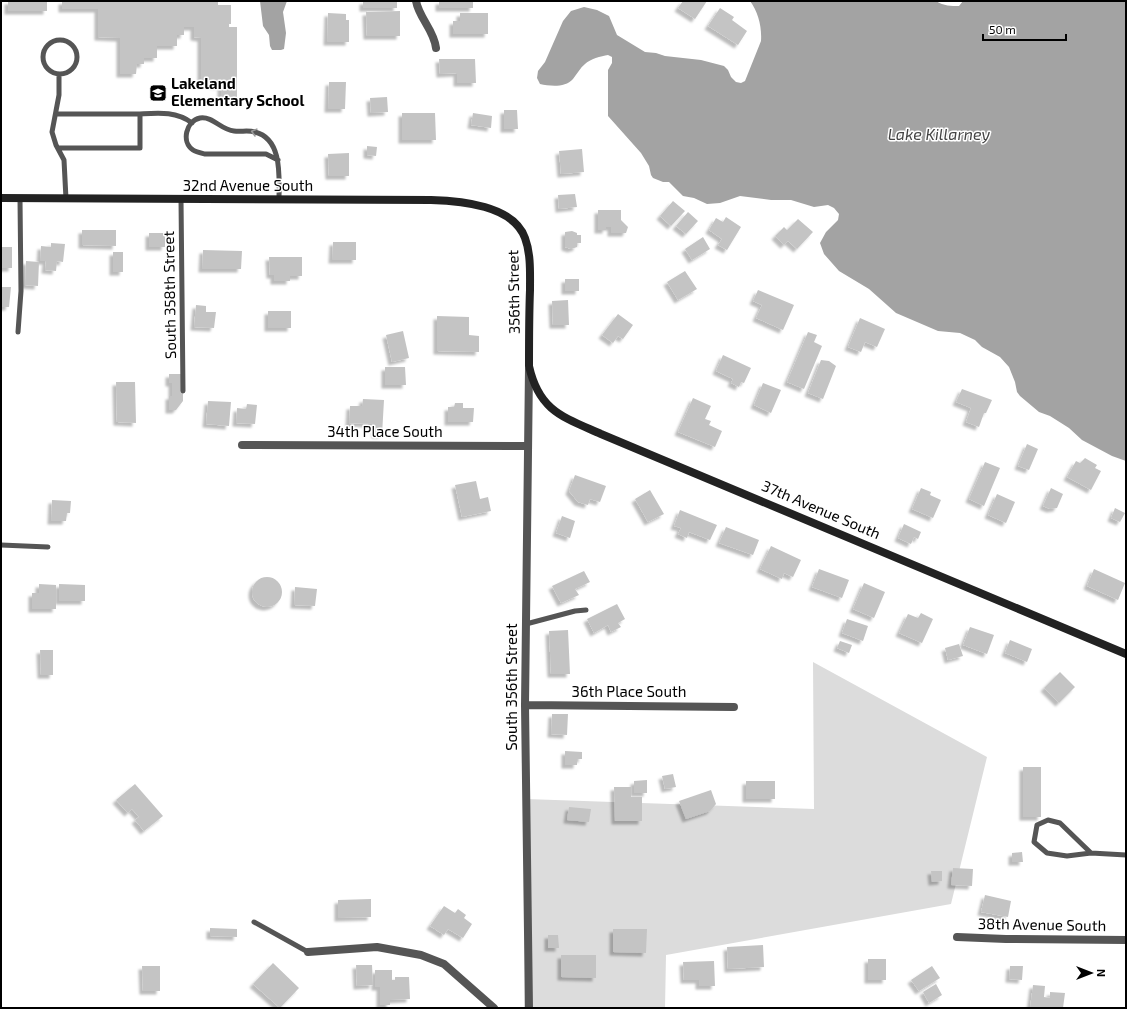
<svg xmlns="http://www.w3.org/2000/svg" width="1127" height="1009" font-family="'Exo 2',sans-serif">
  <defs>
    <filter id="shadow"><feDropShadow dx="-3.5" dy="3.5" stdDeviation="1" flood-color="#0004"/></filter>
  </defs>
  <rect width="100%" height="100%" fill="#fff"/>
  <path fill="#dcdcdc" d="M813 662 987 757 951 904 666 955 665 1008H524L526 799 814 809Z"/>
  <path fill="#a3a3a3" d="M260 1H287L283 12 286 33 284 49 281 50H272L270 46 269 35 263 26Z
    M750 1H936C944 6 951 6 959 6L963 1H1126V461L1112 456 1082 440 1069 428 1050 416 1039 412 1020 396 1017 392 1015 382 1009 367 1000 357 982 347 975 340 960 333 938 331 896 313 869 289 839 271 824 254 820 243 826 232 838 220 839 214 834 208 828 205 814 207 791 200H771L740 196 720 203 707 204 694 198 683 196 669 182H663L653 178 651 175 649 166 641 153 608 116V70L612 63V57L608 55C601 56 590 59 585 64 580 68 577 74 573 79 565 88 550 86 540 84L537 78 538 71 545 62 563 21 571 11 584 7 597 10 609 16 617 35 645 52 656 53 665 56 701 60 724 66 728 70 731 77 736 82 741 83 745 81 761 41C762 26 758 12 750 1Z"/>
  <path fill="#c4c4c4" filter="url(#shadow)" d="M8 1H47V11H8Z
    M62 1H218V5H231V24H229V27H237V97H221V86H214V80H201V38L194 37V27H184V35H177V46H157V58H144V64H137L136 74H120V38L98 37V9H62Z
    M363 1H397V8H363Z
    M439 1H473V8H439Z
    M683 1H707L695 19 678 8Z
    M720 8 734 17 732 20 747 31 738 45 708 26Z
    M400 11V36H367L366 12Z
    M328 13 346 14V20H349V42H327Z
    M460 13H488V34H453V21H460Z
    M439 59H475L476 83H457V73L440 74Z
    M329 82H346L345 109H328Z
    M387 97 388 112 371 113 370 98Z
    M504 110H517L518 129H504Z
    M402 113H435L436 140H402Z
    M473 113 492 116 491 128 471 125Z
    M367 146 377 147 376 156 367 155Z
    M582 149 584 172 561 174 559 151Z
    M349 153V176H329L328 154Z
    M575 194 577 207 559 209 558 195Z
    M673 201 685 211 671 226 660 216Z
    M598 210H621V220L628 227 626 233H611V227H606V230H598Z
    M688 212 698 221 686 234 676 226Z
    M726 217 741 227 727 250 718 245 722 239 709 230 716 218 723 222Z
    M798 219 813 232 797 249 788 241 784 245 775 236 784 227 787 230Z
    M82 230H116V246L82 245Z
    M572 231 577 233V235H581V243H577V247L571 249 565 247V232Z
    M149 233H165V247H149Z
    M703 237 710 249 692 260 685 249Z
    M333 242H356V260H332Z
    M51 243 65 244 63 262 57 261 56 271 45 270 46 261H40L41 246 51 247Z
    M1 247H12V268H1Z
    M203 250 242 251 241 269H202Z
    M113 252H123V272H113Z
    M269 257H302V276H290V281H274V275H270Z
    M26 261 39 262 38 286 25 285Z
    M685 271 697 289 678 300 667 282Z
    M565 279H579V291H565Z
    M1 287H11L9 307H1Z
    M758 290 794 305 783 330 756 318 762 305 753 301Z
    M568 300 569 325H553L552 301Z
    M196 305 206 306V312H216L214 328 194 327Z
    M268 311H291V328H268Z
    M618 314 633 325 623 339 618 336 613 343 602 335Z
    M437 316 469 317V335L479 336V352L437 351Z
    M860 318 885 329 877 347 865 342 861 352 848 347Z
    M403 331 409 358 392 362 386 335Z
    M808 332 817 335 814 342 822 346 804 389 787 382Z
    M723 355 751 368 744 383 741 382 739 387 731 383 733 379 716 371Z
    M821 360 829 361 836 366 823 399 808 393Z
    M385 367H405L406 385H385Z
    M169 374H183V401L176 410H169V396H172V383H169Z
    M116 382H135L136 423 117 422Z
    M763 383 781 390 771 413 754 405Z
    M962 389 992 400 986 413H984L979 427 966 422 971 408 956 402Z
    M693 398 711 406 705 419 711 421 709 425 722 431 715 447 678 432Z
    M363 399 384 400 382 435H375V424L349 423 350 406H362Z
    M208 401 231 402 229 426 206 424Z
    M455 403H463V408H474L473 422H448V407H454Z
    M247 404 257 405 255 424 236 423 237 408 246 409Z
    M1027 444 1038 449 1029 470 1018 466Z
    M1085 458 1097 465 1095 468 1101 471 1091 490 1067 477 1076 461 1080 463Z
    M985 462 1000 468 984 506 969 499Z
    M575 475 606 486 600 502 590 499 588 505 578 502 569 491Z
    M476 481 480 499 488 497 491 511 462 517 455 485Z
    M921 488 931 492 930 495 941 500 933 518 912 509Z
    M1051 488 1063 494 1057 508 1050 509 1043 506Z
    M650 490 664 514 648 522 635 499Z
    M997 494 1015 502 1006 523 988 515Z
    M52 500 71 501 70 513H67L66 521H51Z
    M1115 508 1125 513 1120 522 1111 518Z
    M680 510 717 525 710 540 689 532 687 538 678 534 681 528 674 526Z
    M562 516 575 521 570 538 556 533Z
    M904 524 921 532 918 539 914 537 911 544 898 538Z
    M726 527 759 540 753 555 719 543Z
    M771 546 801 560 793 577 784 573 782 579 760 569Z
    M819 569 849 580 842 598 812 587Z
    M1094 569 1125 583 1118 600 1087 586Z
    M584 571 590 582 575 589 579 595 561 603 552 586Z
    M252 592a15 15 0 1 1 30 0a15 15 0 1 1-30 0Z
    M864 583 885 592 874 618 853 609Z
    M39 584 56 585V609H32V593H39Z
    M59 584 85 585V601H59Z
    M295 587 317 589 315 606 294 605Z
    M617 604 625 619 618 623 621 627 611 632 608 625 594 633 587 619Z
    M921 613 933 619 922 643 899 633 908 614 918 618Z
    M847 619 868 626 863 641 842 633Z
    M970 627 994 635 987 654 963 645Z
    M568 630 570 674H551L549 631Z
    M1010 640 1032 649 1027 662 1005 653Z
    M840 641 852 645 849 653 837 648Z
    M959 644 963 656 948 660 945 648Z
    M40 650H53V675H41Z
    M1060 672 1075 687 1059 703 1044 688Z
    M552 714H568L567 735 551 734Z
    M565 751 582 752V759H577V765H565Z
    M1023 767H1041V817H1023Z
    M673 774 676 787 665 789 662 776Z
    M647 780V793H634V781Z
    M746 781H775V799H746Z
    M135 784 163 816 144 831 135 820 139 817 132 809 128 813 116 800Z
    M614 787H631V797H642V821H615Z
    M711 790 716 804 710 811 686 819 679 801Z
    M569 807 591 809 589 822 567 820Z
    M1022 852 1023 862H1012V853Z
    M953 868 973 869 972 886 951 885Z
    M931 871H942V881L932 882Z
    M985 895 1011 901 1008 917 981 912Z
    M371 899V917L338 918V900Z
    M444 906 455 913 458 909 466 915 464 918 472 924 463 938 448 929 444 935 430 926Z
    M210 928 237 929V937L210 936Z
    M613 929H647L646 953 613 952Z
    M548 935H558L559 948H548Z
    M763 945 764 967 728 969 727 947Z
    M561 955H596V978L561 977Z
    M868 959H886V980H868Z
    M714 961 715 986H699V980H684L683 962Z
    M273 963 299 988 280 1008 253 984Z
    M356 965H372L373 985 357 986Z
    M142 966H160V991H143Z
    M932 966 940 978 919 991 911 980Z
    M1010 966H1023L1022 980 1009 979Z
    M375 970H392V980H395V977H409L410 999 390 1000V1005H380V987H375Z
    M936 984 942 995 929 1003 923 992Z
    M1033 985 1045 986 1044 997 1050 998V992L1065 993 1063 1008H1030Z"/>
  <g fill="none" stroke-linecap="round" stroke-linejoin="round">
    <path stroke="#555" stroke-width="5" d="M43 57a17 17 0 1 1 34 0a17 17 0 1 1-34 0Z
      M59 74V95L52 132 56 145 64 160 66 199
      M56 114H140V148H58
      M140 114C158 113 176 111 192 123
      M278 160 266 154H205C201 153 196 152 193 150 181 142 186 121 200 118 213 116 221 130 234 131 241 132 248 130 255 132 283 139 279 178 279 200
      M181 199 183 391
      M18 332 21 291 20 199
      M1 545 48 547
      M526 624 575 611 586 610
      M1091 853 1060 823 1048 820 1037 825 1034 842 1047 853 1067 856 1091 853 1126 855
      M254 922 308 952"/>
    <path stroke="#555" stroke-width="8" d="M416 1C419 18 434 30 436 48
      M242 445 528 446
      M525 705 734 707
      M957 937 1006 939 1126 940
      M308 952 377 947 421 955 444 964 494 1008
      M529 1008 525 705 529 369"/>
    <path stroke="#222" stroke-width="8" d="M1 198 431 200C461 201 513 205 525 238 531 254 530 273 530 290 529 315 529 341 529 366 539 411 563 417 601 434L1126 654"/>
  </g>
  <defs><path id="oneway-chevron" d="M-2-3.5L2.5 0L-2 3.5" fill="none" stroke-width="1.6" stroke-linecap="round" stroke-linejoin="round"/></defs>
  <use stroke="#999" href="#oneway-chevron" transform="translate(254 132) rotate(-165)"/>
  <defs>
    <g id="school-square" transform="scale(0.9)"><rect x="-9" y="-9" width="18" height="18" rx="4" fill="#000" stroke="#fff"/><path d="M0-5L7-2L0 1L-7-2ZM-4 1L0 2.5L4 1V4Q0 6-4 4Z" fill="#fff"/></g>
  </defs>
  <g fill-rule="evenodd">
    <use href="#school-square" x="158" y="93"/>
  </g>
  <g text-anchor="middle" stroke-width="3" stroke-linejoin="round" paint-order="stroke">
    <g font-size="15" font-weight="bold" fill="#000" stroke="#fff" text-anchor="start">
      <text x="171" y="89">Lakeland<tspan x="171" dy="17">Elementary School</tspan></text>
    </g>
    <g font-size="15" fill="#000" stroke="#fff">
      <text x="248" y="191">32nd Avenue South</text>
      <text transform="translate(514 292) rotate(-91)" y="5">356th Street</text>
      <text transform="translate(170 295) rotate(-91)" y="5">South 358th Street</text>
      <text x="385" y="437">34th Place South</text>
      <text transform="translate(821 510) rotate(23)" y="5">37th Avenue South</text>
      <text transform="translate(512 687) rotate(-90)" y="5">South 356th Street</text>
      <text x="629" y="697">36th Place South</text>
      <text transform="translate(1042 925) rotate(1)" y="5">38th Avenue South</text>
    </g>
    <g font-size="16" font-style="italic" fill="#444" stroke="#fff">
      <text x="939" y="140">Lake Killarney</text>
    </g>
  </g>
  <rect width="1127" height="1009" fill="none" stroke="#000000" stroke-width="4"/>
  <g transform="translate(1091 973) rotate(90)" stroke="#ffffff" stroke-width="3" paint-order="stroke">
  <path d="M0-3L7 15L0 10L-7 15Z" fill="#000000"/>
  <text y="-6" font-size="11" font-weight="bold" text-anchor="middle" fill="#000000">N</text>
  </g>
  <path d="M983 34v6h83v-6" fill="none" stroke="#000000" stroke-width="2"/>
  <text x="989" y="34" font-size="12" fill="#000000" stroke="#ffffff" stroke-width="3" paint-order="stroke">50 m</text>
</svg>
